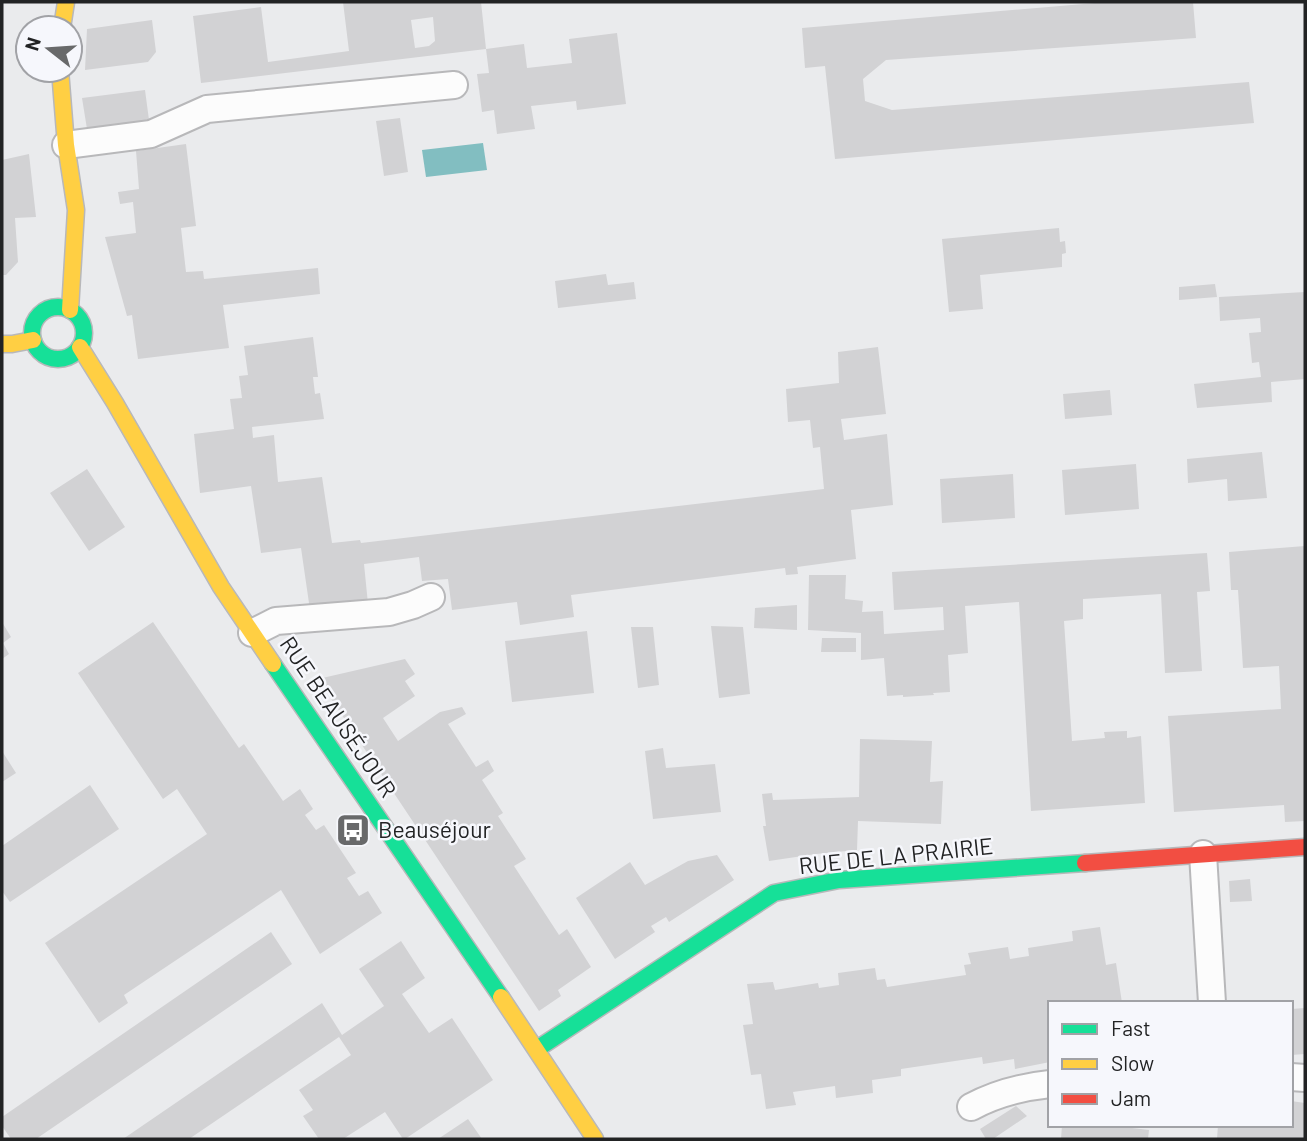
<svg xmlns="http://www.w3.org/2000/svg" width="1307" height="1141" font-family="Barlow,sans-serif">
  <rect width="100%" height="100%" fill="#eaebed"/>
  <path fill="#82bec1" d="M483 143 487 170 426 177 422 150Z"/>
  <path fill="#d2d2d4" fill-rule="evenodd" d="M343 2H481L486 49 201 83 193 16 261 7 268 62 349 51ZM433 17 435 41 429 46 415 48 411 20Z
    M1107 2H1193L1196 38 886 60 863 79 865 101 892 110 1249 82 1254 123 835 159 825 66 805 68 802 28Z
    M152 20 156 52 148 62 85 70 87 29Z
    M617 33 626 104 577 110 576 101 531 106 535 129 497 134 494 110 482 112 477 74 489 73 486 49 524 44 527 68 572 63 569 39Z
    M145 90 149 120 87 129 82 98Z
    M400 118 408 172 384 176 376 121Z
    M186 144 196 226 181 228 186 272 203 271 204 279 318 268 320 294 223 305 229 348 138 359 132 315 127 316 105 237 136 233 133 202 120 204 118 192 139 189 136 151Z
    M29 154 36 217 15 218 18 262 6 275H2V160Z
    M1059 228 1060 242 1065 241 1066 253 1062 254V267L980 275 983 309 949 312 942 239Z
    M606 274 608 285 634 282 636 299 558 308 555 281Z
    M1215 284 1217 297 1179 300V287Z
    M1305 292V379L1271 382 1272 402 1197 408 1194 384 1261 377 1259 362 1252 363 1249 333 1261 332 1260 318 1220 321 1219 297Z
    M313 337 318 377H313L315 394 320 393 324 419 252 427 253 438 274 435 278 482 322 477 332 543 360 540 361 543 824 489 820 447 813 448 810 420 788 422 786 389 839 383 838 352 878 347 886 414 841 419 844 440 887 434 893 505 851 510 856 559 797 567 798 574 786 575 785 568 571 595 574 617 520 625 517 602 452 610 448 579 422 581 419 557 364 564 368 604 310 610 301 548 261 553 251 486 200 493 194 434 234 429 230 399 242 398 239 376 248 375 244 346Z
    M1110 390 1112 415 1065 419 1063 394Z
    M1262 452 1267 498 1228 501 1227 479 1188 483 1187 459Z
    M1136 464 1139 509 1065 515 1062 470Z
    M87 469 125 527 89 551 50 493Z
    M1013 474 1015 518 942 523 940 479Z
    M1305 546V821L1285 822 1284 805 1174 812 1168 716 1281 709 1279 666 1243 668 1238 590H1231L1229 552Z
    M1207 553 1210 591 1197 592 1202 671 1165 673 1161 594 1083 599V619L1064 621 1072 741 1105 738 1104 732 1127 731V738L1141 736 1145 803 1031 811 1019 602 965 606 968 653 948 655 950 692 933 693 934 695 903 697V695L887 696 884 658 861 660V633L808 630 809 575H846L845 599 863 601 862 612 883 611 884 634 944 630 943 607 894 610 892 572Z
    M797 605V630L754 628 755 608Z
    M2 622 11 637 3 643 9 654 2 659Z
    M153 622 239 748 244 744 283 801 300 789 313 809 305 815 316 830 324 825 356 873 347 878 359 896 368 891 382 913 320 954 281 890 124 995 128 1003 99 1023 45 943 207 834 177 789 163 799 78 673Z
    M711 626 743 627 750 694 719 698Z
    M631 627H653L659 685 638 688Z
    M587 631 594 693 512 702 505 641Z
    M822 638H856V652H821Z
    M405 659 415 674 405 681 415 696 383 718 398 741 440 712 462 707 466 714 448 724 476 767 488 760 494 771 482 780 503 813 498 816 526 859 514 866 559 935 567 929 591 967 558 990 561 996 539 1011 318 679Z
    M860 739 932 741 930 782 943 781 941 824 858 821 857 850 816 854 769 861 763 826H766L762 794 772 793 773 800 859 797Z
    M663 748 666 768 715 764 721 812 653 819 645 751Z
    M2 751 16 773 2 782Z
    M90 785 119 829 10 902 2 891V846Z
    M717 855 734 880 669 922 666 917 651 926 655 932 615 959 576 898 630 862 645 885 688 861Z
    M1250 879 1252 901 1230 902 1229 881Z
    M1100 927 1106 965 1116 963 1122 1003H1050V1062L1015 1069 1014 1059 983 1064 982 1057 901 1069V1076L872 1080 873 1093 836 1098 835 1086 793 1092 796 1105 766 1109 761 1074 751 1075 743 1025 753 1024 747 984 773 982 775 990 818 983 819 988 839 985 838 973 875 968 877 980 885 979 887 987 966 975 964 965 971 964 968 953 1008 947 1010 959 1029 956 1028 948 1073 941 1072 931Z
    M271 932 292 964 36 1139H11L2 1126V1117Z
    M401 941 425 978 402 994 429 1033 452 1018 493 1080 405 1139H403L385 1112 343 1139H319L303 1116 313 1110 299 1090 351 1055 339 1037 189 1139H123L322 1003 342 1035 384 1006 359 969Z
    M1305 1008V1054L1291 1055V1009Z
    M1291 1101 1305 1103V1139H1217L1218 1125H1291Z
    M1016 1106 1027 1116 993 1139H986L980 1129Z
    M468 1119 482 1139H438Z
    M1062 1125H1107L1149 1130 1148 1139H1061Z"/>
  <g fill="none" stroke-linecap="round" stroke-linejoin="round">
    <g stroke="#b8b8ba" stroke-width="30">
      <path id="lane" d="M66 145 151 134 207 109 454 85
        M252 633 276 621 389 612 413 605 431 597
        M1203 854 1212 1003
        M1291 1077 1305 1078
        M971 1107C997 1093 1021 1087 1050 1084"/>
    </g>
    <g stroke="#b8b8ba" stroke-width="19">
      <path id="fast" d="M32 333a26 26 0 1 1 52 0a26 26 0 1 1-52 0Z
        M273 664 501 997
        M537 1049 774 893 839 880 1085 863"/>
    </g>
    <g stroke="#b8b8ba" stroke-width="19">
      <path id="slow" d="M62 28 66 2
        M60 70 66 145 76 210 70 310
        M2 344H12L33 340
        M80 347 115 403 221 587 273 664
        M501 997 595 1139"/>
    </g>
    <g stroke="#b8b8ba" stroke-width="19">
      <path id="jam" d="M1085 863 1305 847"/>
    </g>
    <use href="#lane" stroke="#fcfcfc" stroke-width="26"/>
    <use href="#fast" stroke="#16e098" stroke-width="16"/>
    <use href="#slow" stroke="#ffcf43" stroke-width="16"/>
    <use href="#jam" stroke="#f24e42" stroke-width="16"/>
  </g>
  <defs>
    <g id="bus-square" transform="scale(1.75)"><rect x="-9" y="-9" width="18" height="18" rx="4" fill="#68696a" stroke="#f6f7fc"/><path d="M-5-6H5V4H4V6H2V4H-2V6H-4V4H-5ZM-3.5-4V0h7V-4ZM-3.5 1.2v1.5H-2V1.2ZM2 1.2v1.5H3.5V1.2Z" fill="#fff"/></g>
  </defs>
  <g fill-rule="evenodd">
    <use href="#bus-square" x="353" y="830"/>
  </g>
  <g text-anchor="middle" stroke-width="5" stroke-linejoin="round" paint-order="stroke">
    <g font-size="23" fill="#222324" stroke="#f6f7fc">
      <text transform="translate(338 717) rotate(56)" y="8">RUE BEAUSÉJOUR</text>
      <text transform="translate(896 856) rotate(-6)" y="8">RUE DE LA PRAIRIE</text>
    </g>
    <g font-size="23" fill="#222324" stroke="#f6f7fc" text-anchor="start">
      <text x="378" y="838">Beauséjour</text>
    </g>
  </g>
  <rect width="1307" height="1141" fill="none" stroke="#222324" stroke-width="7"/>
  <rect x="1048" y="1001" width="245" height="126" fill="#f6f7fc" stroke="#a1a2a6" stroke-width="2"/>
  <rect x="1062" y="1024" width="35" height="10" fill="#16e098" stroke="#a1a2a6" stroke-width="2"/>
  <text x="1111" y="1036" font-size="21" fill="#222324">Fast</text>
  <rect x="1062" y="1059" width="35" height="10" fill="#ffcf43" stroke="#a1a2a6" stroke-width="2"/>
  <text x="1111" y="1071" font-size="21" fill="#222324">Slow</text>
  <rect x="1062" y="1094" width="35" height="10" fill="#f24e42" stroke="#a1a2a6" stroke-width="2"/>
  <text x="1111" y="1106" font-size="21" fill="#222324">Jam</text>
  <g transform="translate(49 49) rotate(287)"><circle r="33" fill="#f6f7fc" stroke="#a1a2a6" stroke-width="2"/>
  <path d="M0-5L12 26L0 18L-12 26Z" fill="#68696a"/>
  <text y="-10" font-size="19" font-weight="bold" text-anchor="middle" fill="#222324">N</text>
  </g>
</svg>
